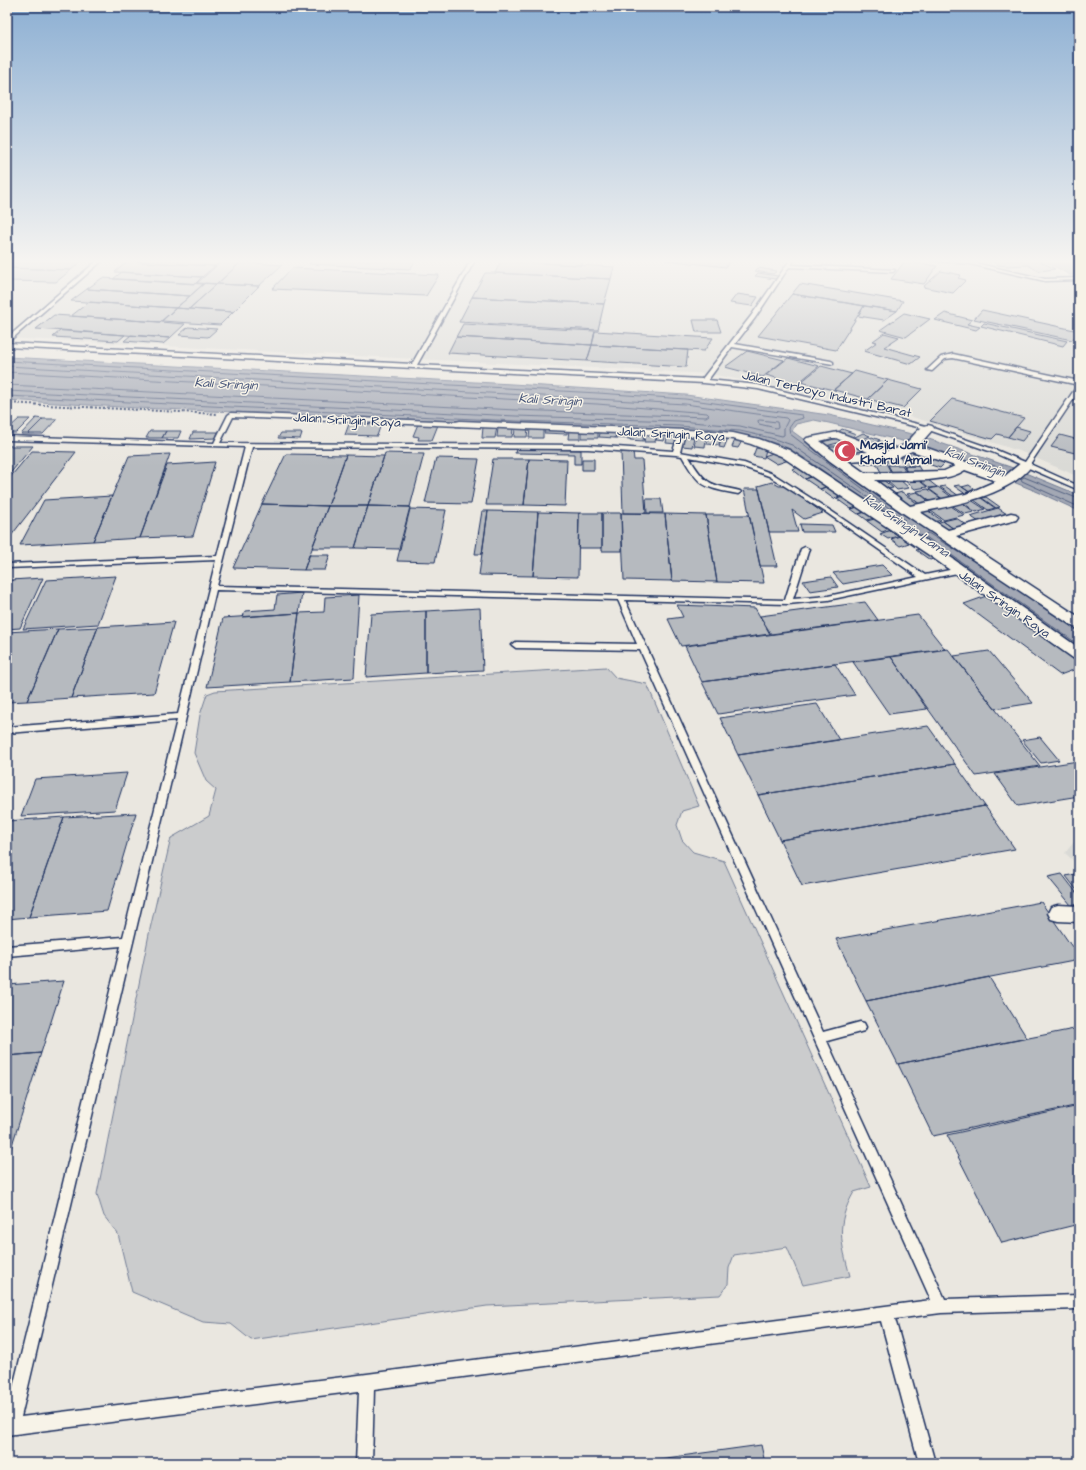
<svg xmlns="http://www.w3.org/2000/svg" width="1086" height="1470" font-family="'Architects Daughter',sans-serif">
  <rect width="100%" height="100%" fill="#eae7e0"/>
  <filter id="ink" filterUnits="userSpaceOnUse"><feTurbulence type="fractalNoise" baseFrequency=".025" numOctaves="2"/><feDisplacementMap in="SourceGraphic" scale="8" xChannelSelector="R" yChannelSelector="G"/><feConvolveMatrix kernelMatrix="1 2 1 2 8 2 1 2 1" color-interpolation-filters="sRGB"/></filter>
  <g filter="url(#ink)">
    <path fill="#dadad6" d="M7 260H1033L1079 284V477L1022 452 897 412 711 374 7 338Z
      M1079 836V866L1065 853Z"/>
    <path fill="#cbcccd" stroke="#737e96" d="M606 667 616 678 647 684 699 806 682 811 677 825 682 840 693 852 724 861 871 1187 854 1192C835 1225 841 1242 850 1276L803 1285 787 1247 734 1255 729 1268 728 1284 720 1295 487 1306 251 1340 231 1324 203 1322 132 1292 118 1234 104 1216 97 1194 150 929 171 838 209 816 216 790 206 781 194 753 200 715 207 694 215 691Z"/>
    <path fill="#a3a8b4" stroke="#6d7892" d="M1043 260H1079V275H1070Z
      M7 357 512 384 686 395 829 415 916 435 910 443 829 423 814 420 796 424 792 431 918 523 958 546 1079 627V650L812 463C804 458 796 452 788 448 753 433 716 433 679 430L137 408 7 400Z
      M923 437 1016 469 1003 478 915 445Z
      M1023 472 1079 495V511L1038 492 1011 481Z"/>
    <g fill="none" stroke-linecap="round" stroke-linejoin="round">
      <path stroke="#515f80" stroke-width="1" d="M7 361 598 393 685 399 802 415 803 418 794 421 789 428 790 434 905 520 902 521 792 445 771 438 740 431 679 426 516 421 7 396
        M7 366 685 404 786 418 788 420 784 428V435L782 436 740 426 679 421 516 416 7 391
        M7 372 597 404 707 413 709 415 706 417 516 410 7 385
        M760 420 777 422 778 427 776 428 759 424 758 421Z
        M984 462 1003 469 1004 472 1001 473 983 466 982 463Z
        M1079 499 1024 477 1021 479 1022 481 1079 507
        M975 562 928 533 925 534 926 537 1079 645
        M1036 603 1075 629 1079 630"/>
    </g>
    <path fill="#b6babf" stroke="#1b2f5e" d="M7 260H83L71 270 7 268Z
      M130 260H222L215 266 128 261Z
      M313 260H416L410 269 309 264Z
      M546 260H583L582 265 545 263Z
      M665 260H730L726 267Z
      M991 260H1038L1055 269 1039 271 1028 265 1007 266 998 265Z
      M128 261 215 266 202 277 115 272Z
      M222 261 241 262 217 284 197 283Z
      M501 261 614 267 611 279 495 273Z
      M905 261 937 266 924 284 891 279Z
      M241 262 282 265 259 286 217 284Z
      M7 268 71 270 56 282 7 281Z
      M292 268 439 275 426 296 272 289Z
      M758 268 777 271 773 274 755 271Z
      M941 271 961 275 958 278 966 280 953 293 923 287Z
      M122 272 202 277 195 284 113 279Z
      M485 273H495L611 279 604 304 472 297Z
      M758 273 778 276 775 279 755 276Z
      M102 278 203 284 190 296 87 289Z
      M205 283 217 284 189 309 176 308Z
      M217 284 259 286 233 312 189 309Z
      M800 284 903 301 897 311 792 294Z
      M87 289 190 296 176 308 71 301Z
      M737 294 758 297 752 306 730 303Z
      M792 294 864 306 836 350 758 336Z
      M472 297 604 304 598 330 459 322Z
      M89 302 176 308 160 322 71 316Z
      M864 306 897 311 884 320 858 316Z
      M176 308 189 309 233 312 220 325 162 321Z
      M982 310 1079 331 1072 340 974 319Z
      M904 313 930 319 906 337 880 330Z
      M945 313 972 320 967 324 980 327 976 330 935 320Z
      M54 315 160 322 185 324 170 338 36 329Z
      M693 320H717L721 332H696Z
      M984 323 1067 341 1063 346 981 326Z
      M463 324 595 331 592 345 456 337Z
      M188 327 217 329 208 337 179 335Z
      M61 330 125 335 118 341 53 337Z
      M595 331 713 338 704 351 592 345Z
      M884 333 899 337 884 347 920 357 911 364 864 351 877 342 873 341Z
      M131 335 170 338 163 344 124 341Z
      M456 337 592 345 587 361 448 353Z
      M592 345 688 350 686 367 587 361Z
      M747 351 784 360 763 377 725 367Z
      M788 358 819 366 797 384 766 375Z
      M821 366 852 374 833 390 801 382Z
      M855 371 888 380 868 399 834 390Z
      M888 380 922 389 903 408 868 399Z
      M952 399 1024 418 1008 437 997 434 992 439 930 421Z
      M36 418 43 419 28 434H21Z
      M19 419H30L16 433H7V430Z
      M43 419H57L43 434H28Z
      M349 424H381L377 436 345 435Z
      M418 424 438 425 432 440H418L419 437 413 436Z
      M483 427H497L495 438H482Z
      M1016 427 1030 431 1022 441 1008 437Z
      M498 428H513L512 437H497Z
      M545 428 567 429V434L544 433Z
      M515 429H528L527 437H514Z
      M530 429H543V438H529Z
      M842 429 856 434 851 438 837 433Z
      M569 430H580V439H568Z
      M582 430H598V438H582Z
      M601 430 617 431 615 438 599 437Z
      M150 431H166L162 438H146Z
      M166 431H181L178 438H162Z
      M617 431 631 432 630 439 615 438Z
      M193 432H218L216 438 190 439Z
      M632 432 644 433 643 441 630 440Z
      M646 432 657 433 655 442H644Z
      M281 433H302L300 439 278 438Z
      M668 433 678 434 677 444 666 443Z
      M863 433 870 436 857 442 851 439Z
      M658 434H666L664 441 656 440Z
      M708 435 720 436 719 445 707 444Z
      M1060 435 1079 440V454L1051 447Z
      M685 436 694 437 692 447 682 446Z
      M696 436 706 437 705 447 694 446Z
      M722 437 728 438 724 448 719 447Z
      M872 437 880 440 868 446 860 443Z
      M840 438 845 441 826 446 821 442Z
      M735 440 742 441 738 448 732 447Z
      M880 441 889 445 879 451 870 447Z
      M891 445 899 448 890 453 882 450Z
      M7 446H33L7 477Z
      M827 446H858L863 456H832Z
      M756 448 766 449 764 458 753 456Z
      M913 448 922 451 915 457 906 454Z
      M516 449 581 450V464H574V454L515 453Z
      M32 451 76 452 7 541V481Z
      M621 452H633L634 460H642L646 513H623Z
      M776 452 789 460 777 464 764 456Z
      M385 453 424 454 410 507 368 506Z
      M170 454 140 538 93 541 129 456Z
      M286 454 346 455 328 506 262 504Z
      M929 454 936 456 928 464 920 462Z
      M346 455 384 456 368 506H328Z
      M936 456 948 460 940 468 928 464Z
      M873 457 876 463 862 464 859 458Z
      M875 457H890L892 462H877Z
      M900 457H913L918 466H904Z
      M436 458 479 459 471 504 425 503Z
      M493 459H529L524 505H486Z
      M529 459 567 460 565 506 524 505Z
      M582 459H594V470H582Z
      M215 462 193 536 140 538 167 465Z
      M876 463H886L892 474H882Z
      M888 465H902L907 473 893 474Z
      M803 466 817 475 805 479 792 469Z
      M904 466H918L923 474H908Z
      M817 475 831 485 820 489 805 479Z
      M923 476 937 487 930 488 915 477Z
      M915 477 927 487 915 489 904 480Z
      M898 478 909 488 897 490 886 480Z
      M882 479 893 488 888 489 876 481Z
      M772 482 779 486H786L823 513 804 519 792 510 798 532H769L758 486Z
      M831 485 846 495 834 499 820 489Z
      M959 485 971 493 967 495 954 486Z
      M969 485 977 491 971 493 962 487Z
      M945 486 959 496 954 497 940 487Z
      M938 487 953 498 944 500 929 489Z
      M744 489H759L777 566H760Z
      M928 489 943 500 932 503 917 491Z
      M902 492 918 504 908 507 891 495Z
      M917 492 930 502 921 505 907 494Z
      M850 495 864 505 851 509 837 499Z
      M112 496 93 541 20 545 44 500Z
      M986 497 1000 507 996 508 982 498Z
      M981 498 995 508 988 510 974 500Z
      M646 499H661L663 513H647Z
      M971 500 985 509 976 512 962 502Z
      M960 501 974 512 965 514 950 504Z
      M262 504 328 506 304 570 233 568Z
      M948 504 964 515 944 520 928 509Z
      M864 505 871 510 858 514 851 509Z
      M328 506H368L355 548H312Z
      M368 506 410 507 399 549 355 548Z
      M998 508 1007 514 979 522 970 516Z
      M410 509 446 510 435 562 397 561Z
      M927 510 941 520 934 522 920 512Z
      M482 511H488L482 554H475Z
      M488 511 538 512 533 576 479 575Z
      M869 511 878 517 867 520 859 514Z
      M538 512 579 513 578 577 533 576Z
      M579 513H602V548H578Z
      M602 513H621L622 551H602Z
      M621 513 665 514 672 581 624 580Z
      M665 514 706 515 717 582 672 581Z
      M706 515H749L764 583 717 582Z
      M878 518 893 528 882 532 867 521Z
      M956 518 967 525 954 529 943 521Z
      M943 521 954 529 944 532 933 524Z
      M800 524 832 525 835 532H802Z
      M896 528 904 534 888 539 880 534Z
      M906 534 915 541 900 546 891 539Z
      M924 547 939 557 930 560 916 550Z
      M309 555H330L325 570H304Z
      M882 565 892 575 843 584 833 573Z
      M116 576 98 624 23 629 46 580Z
      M831 577 838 587 810 591 803 581Z
      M43 578 20 628 7 629V588L11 580Z
      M302 593 299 613 243 617 245 611 275 609 277 595Z
      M992 594 1079 656V668L1060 675 964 604Z
      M359 595 354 678 290 682 299 613 324 612 325 597Z
      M865 602 878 620 771 634 760 616Z
      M677 605 755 608 770 634 681 646 668 619 683 617Z
      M480 608 483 670 426 673V611Z
      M426 611V673L366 677 371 614Z
      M299 613 290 682 207 687 223 618Z
      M918 615 945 649 702 682 685 646Z
      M174 622 154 693 71 698 98 627Z
      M98 627 71 698 27 701 58 629Z
      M58 629 27 701 7 702V632Z
      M948 649 1040 766 976 776 891 657Z
      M989 651 1033 703 995 709 954 656Z
      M891 657 927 709 889 714 853 662Z
      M835 664 855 695 718 714 702 682Z
      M817 704 839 740 738 755 720 718Z
      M928 726 955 764 758 795 738 755Z
      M1040 737 1059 760 1041 763 1022 740Z
      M1078 761 1079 796 1018 806 995 774Z
      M955 764 985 806 780 840 758 795Z
      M127 773 115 810 21 816 35 779Z
      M985 806 1015 849 802 886 780 840Z
      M136 813 107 911 29 917 64 817Z
      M64 817 29 917 7 919V821Z
      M1079 873V893L1066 876Z
      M1062 874 1079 896V903L1071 905 1048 877Z
      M1041 902 1079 957V960L866 1001 836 939Z
      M989 977 1027 1038 898 1064 866 1001Z
      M64 981 41 1053 7 1056V985Z
      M1079 1028V1105L933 1136 898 1064Z
      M41 1053 7 1161V1056Z
      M1079 1106V1224L1002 1243 947 1135Z
      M761 1445 765 1463H630Z"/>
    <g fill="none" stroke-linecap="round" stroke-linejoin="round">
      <g stroke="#1b2f5e" stroke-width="3">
        <path id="service" d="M98 260H103L7 343V338Z
          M471 260H475L417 365 702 379 751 316 790 260H794L791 265 895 270 893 272 789 267 755 318 735 344 831 361 833 362V364L732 347 708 380 758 385 930 427 996 450 1025 462 1077 386 1079 385V391L1030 464 1079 486V490L992 452 926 429 758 389 704 383 7 347V343L412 364Z
          M927 260 970 262 1045 279 1079 278V280L1045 281 970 264Z
          M953 354 1079 381V385L953 358 945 359 932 371 927 370 941 357Z
          M231 413 460 422 463 424 460 426 233 417 220 443 588 445 673 451 679 433 682 431 685 433 680 452 744 463 773 474 831 511 925 575 959 568 963 570 962 572 828 600 788 604 625 600 823 1032 860 1022 864 1023 866 1027 864 1031 827 1041 945 1299 1079 1295V1309L941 1313 895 1319 935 1463H919L881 1321 374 1389 372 1463H356L359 1391 7 1435V1412L121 946 7 956V946L123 937 177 720 7 733V727L178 714 216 560 7 568V564L217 556 245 447 7 440V436L214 443 228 415ZM252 447 588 449 676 455 682 456C700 488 703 487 738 494L741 492 740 491C710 484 706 486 689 457L743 467 769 476 827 513 918 577 828 596 793 599 809 549 805 547 801 549 785 600 217 586ZM216 590 618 600 637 644 516 642 512 645 516 648 640 650 931 1300 367 1374 21 1417Z"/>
      </g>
      <g stroke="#1b2f5e" stroke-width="3">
        <path id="minor" d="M460 421 711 431 733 433 759 439 789 450 939 549 1079 648V660L1073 658 929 555 781 456 751 444 733 439 711 437 456 426 454 424 456 422Z
          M928 425 932 426 934 428 919 445 1005 476 1022 462H1030L1032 465C1012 494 953 506 920 512L948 530 1011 513 1016 514 1018 517 1016 520 956 536 1079 617V629L1074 627 903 513 830 461 805 440 807 438 838 432 886 451C911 449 913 428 928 425ZM832 438H836L868 452 838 454 820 441ZM912 451 955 466 944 471 865 473 848 461 896 458ZM965 470 996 481 966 494 910 506 875 480C900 480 945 484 965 470Z
          M1058 905 1079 906V922L1058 921 1051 919 1048 913 1051 907Z"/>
      </g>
      <path stroke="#1b2f5e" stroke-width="2" stroke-dasharray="2 2" stroke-linecap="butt" d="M7 403 218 414"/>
      <use href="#service" fill="#f7f3e8" fill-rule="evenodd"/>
      <use href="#minor" fill="#f7f3e8" fill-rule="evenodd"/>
    </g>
  </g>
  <linearGradient id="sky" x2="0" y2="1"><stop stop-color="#8cafd3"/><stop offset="0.56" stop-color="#f6f4f1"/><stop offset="1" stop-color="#f6f4f1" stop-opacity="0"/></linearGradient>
  <rect width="1086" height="466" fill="url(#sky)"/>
  <defs>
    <g id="mosque-disc" transform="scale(1.15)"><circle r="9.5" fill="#d1495b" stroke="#f7f3e8"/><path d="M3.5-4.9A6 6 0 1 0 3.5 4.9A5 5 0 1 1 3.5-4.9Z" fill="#fff"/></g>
  </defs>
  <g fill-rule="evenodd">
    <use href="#mosque-disc" x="845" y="451"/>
  </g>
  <g text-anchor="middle" stroke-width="3" stroke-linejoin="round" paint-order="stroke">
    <g font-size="13" font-style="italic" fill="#445378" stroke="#f7f3e8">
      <text transform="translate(226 383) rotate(3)" y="5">Kali Sringin</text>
      <text transform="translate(550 399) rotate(3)" y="5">Kali Sringin</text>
      <text transform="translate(975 461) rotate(21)" y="5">Kali Sringin</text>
      <text transform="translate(907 525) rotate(34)" y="5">Kali Sringin Lama</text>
    </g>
    <g font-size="13" fill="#1b2f5e" stroke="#f7f3e8">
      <text transform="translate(827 393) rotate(13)" y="5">Jalan Terboyo Industri Barat</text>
      <text transform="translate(347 419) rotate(3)" y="5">Jalan Sringin Raya</text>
      <text transform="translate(671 433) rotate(3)" y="5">Jalan Sringin Raya</text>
      <text transform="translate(1005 603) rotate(35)" y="5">Jalan Sringin Raya</text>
    </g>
    <g font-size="13" font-weight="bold" fill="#1b2f5e" stroke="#f7f3e8" text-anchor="start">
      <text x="860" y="449">Masjid Jami'<tspan x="860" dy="15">Khoirul Amal</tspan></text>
    </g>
  </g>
  <rect width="1086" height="1470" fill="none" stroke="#f7f3e8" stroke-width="24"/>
  <rect x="12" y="12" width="1062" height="1446" fill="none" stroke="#1b2f5e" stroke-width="1.5" filter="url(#ink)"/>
</svg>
